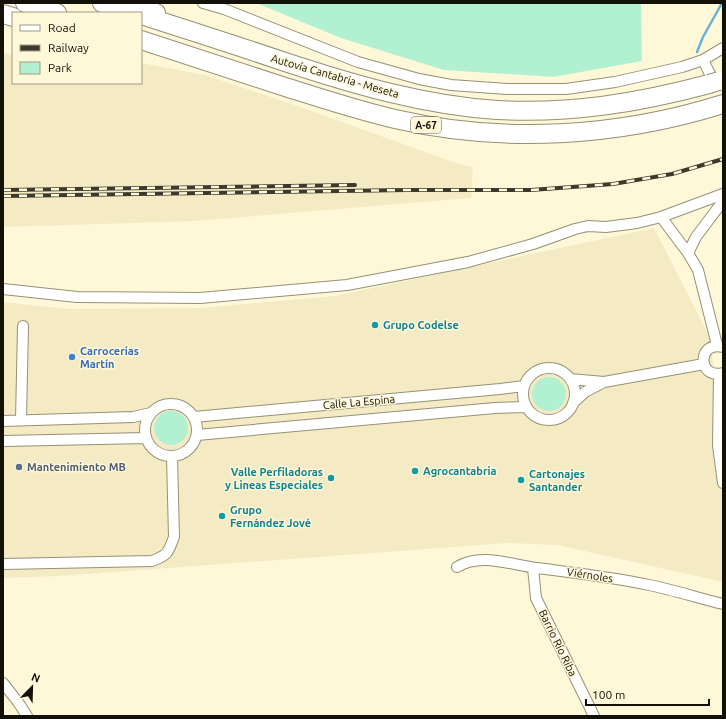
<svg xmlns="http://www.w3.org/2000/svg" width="726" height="719" font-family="Ubuntu,sans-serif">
  <rect width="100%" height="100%" fill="#fef7d8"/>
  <path fill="#f4ebc5" d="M3 54H13V83H141V63L205 75 289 103 456 163 473 167 471 198 195 221 3 227Z
    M654 228 709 336 723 431V582L558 545 507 543 60 576 3 578V302L68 309 201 308 335 296Z"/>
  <path fill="#b1f1d1" d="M256 3H641L642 61 553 77 444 70 341 38Z
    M532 394a17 17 0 1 1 34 0a17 17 0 1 1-34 0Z
    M154 428a17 17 0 1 1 34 0a17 17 0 1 1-34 0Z"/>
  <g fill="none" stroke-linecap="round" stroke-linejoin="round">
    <path stroke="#6cb2d5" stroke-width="2.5" d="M697 52 703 37 722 3"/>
    <g stroke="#979074" stroke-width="12">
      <path id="street" d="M203 3 224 9 358 62 419 79 451 85 507 89H566L615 82 682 67 703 60 723 48
        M703 60 710 74
        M661 217 688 253 698 270 717 345
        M688 253 696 237 723 201
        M3 289 77 297 200 298 347 285 468 262 533 244 575 229 588 226 606 227 637 223 661 217 723 194
        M723 347C697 340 697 380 723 373
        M523 394a26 26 0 1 1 52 0a26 26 0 1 1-52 0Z
        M719 374 718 445 723 483
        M570 379 604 382 704 364
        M573 403 585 392 604 382
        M145 430a26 26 0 1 1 52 0a26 26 0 1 1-52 0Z
        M194 417 500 389 524 386
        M21 420 23 326
        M3 421 133 417 151 413
        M197 435 495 408 526 407
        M3 441 146 438
        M3 564 152 561C168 555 168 553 174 537L172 456
        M457 567C481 552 511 565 537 568 575 573 612 577 649 585 674 590 698 598 723 604
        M533 568 536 598 594 716
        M3 683 18 702 27 716"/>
    </g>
    <g stroke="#979074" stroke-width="20">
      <path id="highway" d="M25 3 57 13
        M102 3 133 13
        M129 3 156 13
        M3 14 13 17
        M141 15C188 30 235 45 282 61 352 84 422 105 497 110 570 114 638 103 709 84
        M141 40C187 55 233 70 279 85 317 97 356 110 395 119 503 144 618 137 723 104"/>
    </g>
    <use href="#street" stroke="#fff" stroke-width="10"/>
    <use href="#highway" stroke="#fff" stroke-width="18"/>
    <g stroke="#3d3a2c" stroke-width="4">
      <path id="rail" d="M3 190 355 185
        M3 196 408 190H531L613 184 672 174 723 159"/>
    </g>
    <use href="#rail" stroke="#fef7d8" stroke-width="2.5" stroke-dasharray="8" stroke-linecap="butt"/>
    <g stroke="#979074" stroke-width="20" stroke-linecap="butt">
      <path id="highway-bridge" d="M709 84 719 81"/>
    </g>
    <use href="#highway-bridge" stroke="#fff" stroke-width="18"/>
  </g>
  <g fill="#0f9aa8" stroke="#fef7d8" stroke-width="1.5">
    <circle cx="375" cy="325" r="4"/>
    <circle cx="415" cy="471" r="4"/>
    <circle cx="331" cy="478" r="4"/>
    <circle cx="521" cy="480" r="4"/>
    <circle cx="222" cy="516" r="4"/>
  </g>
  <circle fill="#3f7fe0" stroke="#fef7d8" stroke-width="1.5" cx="72" cy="357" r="4"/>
  <circle fill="#5c6f8a" stroke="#fef7d8" stroke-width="1.5" cx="19" cy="467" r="4"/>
  <g text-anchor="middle" stroke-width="3" stroke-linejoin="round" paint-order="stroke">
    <rect fill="#fef7d8" stroke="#5a5646" stroke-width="1" x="411" y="117" width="30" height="16" rx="3"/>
    <g font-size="10" font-weight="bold" fill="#131107">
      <text x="426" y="129">A-67</text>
    </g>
    <g font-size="11" fill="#131107" stroke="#fef7d8">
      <text transform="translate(335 76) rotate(16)" y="4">Autovía Cantabria - Meseta</text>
      <text transform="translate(359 402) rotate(-5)" y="4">Calle La Espina</text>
      <text transform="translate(590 575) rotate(9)" y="4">Viérnoles</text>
      <text transform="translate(558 643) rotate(64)" y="4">Barrio Río Riba</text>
    </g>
    <g font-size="11" font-weight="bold" fill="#0d838f" stroke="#fef7d8" text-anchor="start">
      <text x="383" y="329">Grupo Codelse</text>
      <text x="423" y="475">Agrocantabria</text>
      <text x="323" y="476" text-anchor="end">Valle Perfiladoras<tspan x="323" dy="13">y Lineas Especiales</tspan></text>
      <text x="529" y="478">Cartonajes<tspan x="529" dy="13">Santander</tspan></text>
      <text x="230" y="514">Grupo<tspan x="230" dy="13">Fernández Jové</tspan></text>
    </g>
    <g font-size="11" font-weight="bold" fill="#366cbe" stroke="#fef7d8" text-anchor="start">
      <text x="80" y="355">Carrocerías<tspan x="80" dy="13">Martín</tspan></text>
    </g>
    <g font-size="11" font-weight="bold" fill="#4e5e75" stroke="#fef7d8" text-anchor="start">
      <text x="27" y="471">Mantenimiento MB</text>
    </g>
  </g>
  <rect width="726" height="719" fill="none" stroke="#131107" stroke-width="8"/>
  <rect x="12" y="12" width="130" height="72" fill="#fef7d8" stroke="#a09b84"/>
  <rect x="20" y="25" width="20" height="6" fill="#ffffff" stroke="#a09b84"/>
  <text x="48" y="32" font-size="12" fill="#131107">Road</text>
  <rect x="20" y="45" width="20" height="6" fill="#3d3a2c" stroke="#a09b84"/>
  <text x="48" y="52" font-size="12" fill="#131107">Railway</text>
  <rect x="20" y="62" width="20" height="12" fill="#b1f1d1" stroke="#a09b84"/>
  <text x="48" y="72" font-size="12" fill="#131107">Park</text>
  <g transform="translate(32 687) rotate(23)" stroke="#fef7d8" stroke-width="3" paint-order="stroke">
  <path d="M0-3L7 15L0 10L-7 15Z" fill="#131107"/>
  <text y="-6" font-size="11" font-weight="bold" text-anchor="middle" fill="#131107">N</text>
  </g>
  <path d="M586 699v6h123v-6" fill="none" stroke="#131107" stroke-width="2"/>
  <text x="592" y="699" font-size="12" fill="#131107" stroke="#fef7d8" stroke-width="3" paint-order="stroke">100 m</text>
</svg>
